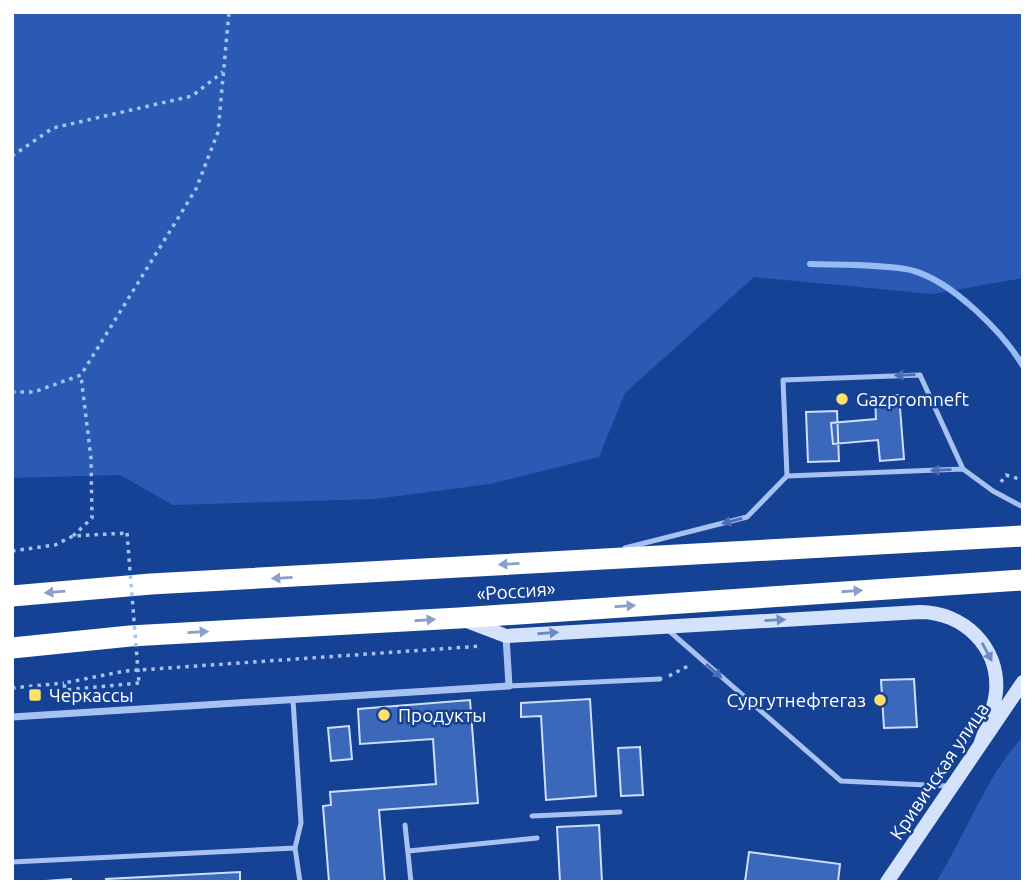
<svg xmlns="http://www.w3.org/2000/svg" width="1035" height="894" font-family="Ubuntu,sans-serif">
  <rect width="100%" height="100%" fill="#164295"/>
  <path fill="#2a5ab3" d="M12 12H1023V278L932 294 754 277 625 393 599 457 490 484 375 499 173 505 120 475 12 478Z
    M1023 737V882H936C963 840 990 769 1023 737Z"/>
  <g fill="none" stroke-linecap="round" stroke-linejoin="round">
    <path stroke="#99bbf4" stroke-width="6" d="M810 264C835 265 892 264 914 271 952 282 1003 332 1023 366"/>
  </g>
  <path fill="#3b68bb" stroke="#cedefc" stroke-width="2" d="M899 395 904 459 880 461 878 440 833 444 831 423 876 419 875 397Z
    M837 411 839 461 808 462 806 412Z
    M914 679 917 727 884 728 881 680Z
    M590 699 596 796 546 800 541 716 521 717V703Z
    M470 700 478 803 379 810 385 882H329L323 806 331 805 330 792 436 784 433 739 360 744 358 709Z
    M349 726 352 759 331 761 328 728Z
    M640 747 643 795 621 796 618 748Z
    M599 825 602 882H560L557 827Z
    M749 852 840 864 838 882H745Z
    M240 872V882H107L106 879Z
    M71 879V882H32Z"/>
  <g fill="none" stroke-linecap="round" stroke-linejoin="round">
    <path stroke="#a7c1f1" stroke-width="3.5" stroke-dasharray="3.5 5" stroke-linecap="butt" d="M12 156 53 128 192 96 223 72
      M12 392H34L81 375 196 189 218 132 229 12
      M1001 482 1006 475 1023 480
      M73 536 92 518 91 458 81 376
      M12 551 55 545 73 536 127 533
      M669 676 690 665
      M139 683 65 690 64 683 125 671 482 646
      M12 688 64 683"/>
    <path stroke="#a7c1f1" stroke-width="5" d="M787 476 783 380 920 375 963 469
      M625 548 747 517 787 476 963 469 993 491 1023 507
      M668 630 841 781 948 786
      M509 686 660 679
      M293 700 301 823 295 848 300 882
      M532 816 620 812
      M405 825 411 882
      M408 851 537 838
      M12 862 295 848"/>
    <path stroke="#a7c1f1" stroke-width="7" d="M12 717 509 686 506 636"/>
    <path stroke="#d5e2fc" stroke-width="14" d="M464 620 506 636 920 612C963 612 1000 647 996 692 994 710 986 728 980 745
      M887 882 1023 682"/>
    <path stroke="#fff" stroke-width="21" d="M12 596 151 584 1023 536
      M12 648 130 636 459 618 1023 580"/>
    <path stroke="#a7c1f1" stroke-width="3.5" stroke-dasharray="3.5 5" stroke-linecap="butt" d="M127 533 139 683"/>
  </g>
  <defs><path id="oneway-solid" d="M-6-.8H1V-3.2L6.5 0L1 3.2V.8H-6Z" transform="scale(1.75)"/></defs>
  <g fill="#496eb5">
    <use href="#oneway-solid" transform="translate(905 375) rotate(178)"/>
    <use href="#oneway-solid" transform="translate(941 470) rotate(178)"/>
    <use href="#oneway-solid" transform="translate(732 521) rotate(166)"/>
    <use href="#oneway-solid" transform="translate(714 671) rotate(41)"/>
  </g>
  <g fill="#8aa0ca">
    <use href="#oneway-solid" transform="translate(509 564) rotate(177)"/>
    <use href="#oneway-solid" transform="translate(282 578) rotate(177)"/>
    <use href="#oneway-solid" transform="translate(852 591) rotate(-4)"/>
    <use href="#oneway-solid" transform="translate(55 592) rotate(175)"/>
    <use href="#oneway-solid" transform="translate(625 606) rotate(-4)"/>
    <use href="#oneway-solid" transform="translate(425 620) rotate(-4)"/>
    <use href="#oneway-solid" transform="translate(198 632) rotate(-3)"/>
  </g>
  <g fill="#6c8ac3">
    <use href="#oneway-solid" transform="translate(775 620) rotate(-3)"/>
    <use href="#oneway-solid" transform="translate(548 633) rotate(-4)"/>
    <use href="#oneway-solid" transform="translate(987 652) rotate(62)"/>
  </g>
  <g fill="#ffe167" stroke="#164295" stroke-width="2.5">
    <circle cx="842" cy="399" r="7"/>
    <rect x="28" y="688" width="14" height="14" rx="3.5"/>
    <circle cx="880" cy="700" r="7"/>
    <circle cx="384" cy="715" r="7"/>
  </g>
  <g text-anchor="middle" stroke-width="5" stroke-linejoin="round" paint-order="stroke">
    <g font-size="19" fill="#fff" stroke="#164295" text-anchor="start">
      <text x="856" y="406">Gazpromneft</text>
      <text x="49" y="702">Черкассы</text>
      <text x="866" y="707" text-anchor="end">Сургутнефтегаз</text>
      <text x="398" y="722">Продукты</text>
    </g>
    <g font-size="19" fill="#fff" stroke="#164295">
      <text transform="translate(516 591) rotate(-4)" y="7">«Россия»</text>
      <text transform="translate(939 771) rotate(-56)" y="7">Кривичская улица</text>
    </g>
  </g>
  <rect width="1035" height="894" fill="none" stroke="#ffffff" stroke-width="28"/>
</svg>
